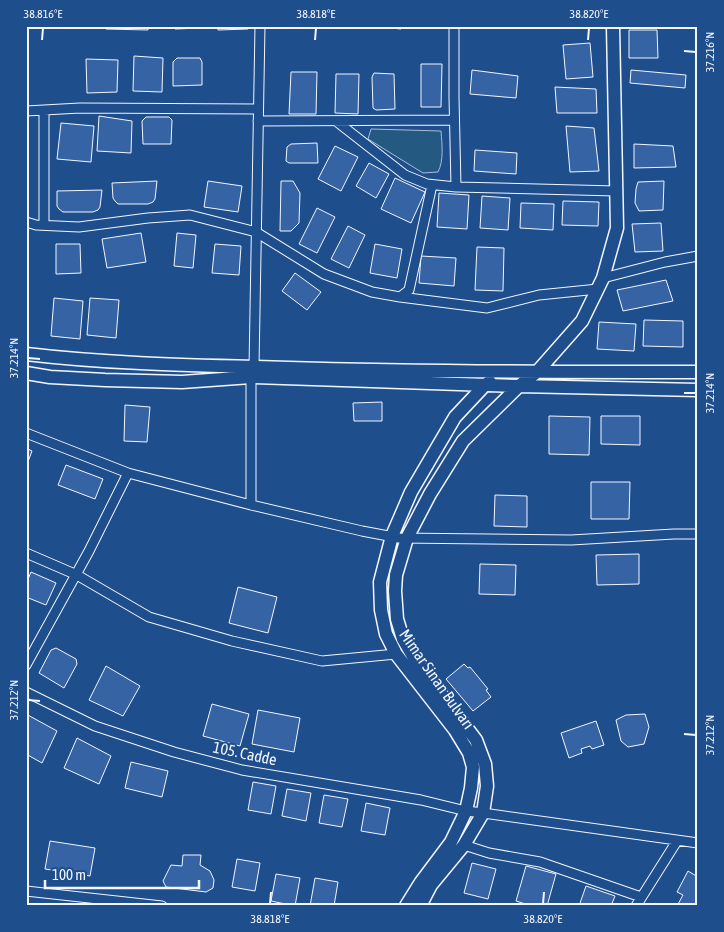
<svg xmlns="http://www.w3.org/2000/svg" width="724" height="932" font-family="'Asap Condensed',sans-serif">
  <rect width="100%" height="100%" fill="#1f4e8c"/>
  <path fill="#245a82" stroke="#a8bbd7" d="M371 129 441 131C442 145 444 160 438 172L423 173 368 139Z"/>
  <path fill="#3563a3" stroke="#f2f6ff" d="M106 26H148V30L106 29Z
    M175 26H202V28L175 29Z
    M218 26H248V29L218 30Z
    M372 26H401V29Z
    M629 30H657L658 58H629Z
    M590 43 593 77 566 79 563 45Z
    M134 56 163 58 162 92 133 91Z
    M177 58H200L202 62V85L173 86V62Z
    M86 59 118 60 117 92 87 93Z
    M421 64H442L441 107H421Z
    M472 70 518 76 516 98 470 94Z
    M631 70 686 75 685 88 630 83Z
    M291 72H317L316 114H289Z
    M374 73 394 74 395 109 376 110 373 108 372 77Z
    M336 74H359L358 114 335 113Z
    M555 87 596 89 597 113H557Z
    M696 98H698V123H696Z
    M99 116 132 121 131 153 97 151Z
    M146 117H169L172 120 171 144H143L142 121Z
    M61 123 94 126 91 162 57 159Z
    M566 126 594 128 599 171 570 172Z
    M317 143 318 163H289L286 161 287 147 291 144Z
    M634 144 673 146 676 167 634 168Z
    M335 146 358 157 341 191 318 179Z
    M475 150 517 153 516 174 474 171Z
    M369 163 389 174 376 198 356 186Z
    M395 178 425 192 411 223 381 209Z
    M157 181 155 199 153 202 148 204H118L115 201 113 198 112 183Z
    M208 181 242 186 238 212 204 207Z
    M281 181H293L300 193 299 223 291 231H280Z
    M664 181 663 210 639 211 635 203 636 189 638 182Z
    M102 190 100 207 98 210 93 212H63L59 209 57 206V191Z
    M439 193 469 195 467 229 437 227Z
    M482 196 510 198 508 230 480 228Z
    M563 201 599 202 598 226 562 225Z
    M521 203 554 204 553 230 520 228Z
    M317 208 335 217 317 253 299 244Z
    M661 223 663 251 635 252 632 224Z
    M348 226 365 235 349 268 331 259Z
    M141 233 146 262 107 268 102 239Z
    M177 233 196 235 193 268 174 266Z
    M56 244H80L81 273 56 274Z
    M215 244 241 246 239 275 212 273Z
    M375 244 402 249 397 278 370 273Z
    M477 247 504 248 503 291 475 290Z
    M421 256 456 258 454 286 419 283Z
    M295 273 321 292 307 310 282 291Z
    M666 280 673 301 623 311 617 290Z
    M54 298 83 301 80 339 51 336Z
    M90 298 119 300 116 338 87 335Z
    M644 320 683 321V347L643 346Z
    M599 322 636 324 634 351 597 349Z
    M382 402V421H354L353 403Z
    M125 405 150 407 147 442 124 441Z
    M549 416 590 417 589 455 549 454Z
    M601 416H640V445L601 444Z
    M26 448 32 451 26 467Z
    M66 465 103 479 95 499 58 485Z
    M591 482H630L629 519H591Z
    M495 495 527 496V527L494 526Z
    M639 554V584L597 585 596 555Z
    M480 564 516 565 515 595 479 594Z
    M31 572 56 583 46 605 26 597V584Z
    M238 587 277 597 268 633 229 623Z
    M56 648 76 659 77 664 64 688 39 673 51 650Z
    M464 664 468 668 470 667 488 689 486 690 491 697 473 711 446 679Z
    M106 666 140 686 123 716 89 700Z
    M212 704 249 714 240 746 203 736Z
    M258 710 300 718 294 752 252 744Z
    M26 714 57 731 42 763 26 754Z
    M645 714 649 727 644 744 628 747 621 741 616 720 626 715Z
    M596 721 604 745 592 749 590 746 581 749 582 753 569 758 561 733Z
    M77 738 111 756 99 784 64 768Z
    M131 762 168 771 162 797 125 788Z
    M253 782 276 786 271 814 248 810Z
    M287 789 311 793 306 821 282 816Z
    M324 795 348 799 342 827 319 823Z
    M366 803 390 808 385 835 361 831Z
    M50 841 95 848 90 876 45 869Z
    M183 855H201L200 865 210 871 214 880 213 888 206 892 166 887 163 881 171 865 182 866Z
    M237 859 260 863 255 891 232 887Z
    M472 863 496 869 488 899 464 893Z
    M526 866 556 874 547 906H532L516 901Z
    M688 871 698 877V906H677L683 895 677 892Z
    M276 874 300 878 295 906 271 901Z
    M315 878 338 882 334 906H310Z
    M586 886 615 896 611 906H579Z"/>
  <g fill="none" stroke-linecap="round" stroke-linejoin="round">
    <g stroke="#f2f6ff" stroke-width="11">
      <path id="street" d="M454 26V97L456 187
        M44 110V225
        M26 111 80 108 258 109
        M258 121 454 120
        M336 121 405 175 427 184 456 187 616 191
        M26 222 36 225 79 227 148 218 190 215 256 232 324 274 372 292 400 297 409 290 432 185
        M603 278 665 262 698 256
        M400 297 487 308 539 295 598 289
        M26 433 128 473 251 505 362 531 399 538 571 540 674 534H698
        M251 505V377L254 367 260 26
        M26 553 77 575 149 617 232 641 322 661 396 654
        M26 665 89 551 128 473
        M26 692 95 726 174 752 242 770 421 800 466 811 483 813 698 843
        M464 845 489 853 540 862 641 897
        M26 891 162 906
        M636 906 677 841"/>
    </g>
    <g stroke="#f2f6ff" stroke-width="15">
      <path id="secondary" d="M26 354C102 363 179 365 256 367 403 372 550 372 698 372
        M26 373 50 377 105 380 182 382 251 377 519 386 698 390
        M406 906 421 882 451 842 466 811 471 788 473 767 469 753 455 730 396 654 386 634 381 610 380 582 392 536 411 492 455 417 485 385 490 382
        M420 906 431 885 464 845 483 813 487 786 485 764 476 740 414 658 403 639 397 619 395 591 396 575 407 538 430 494 463 441 519 386 537 372 582 321 603 278 617 228 613 26"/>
    </g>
    <use href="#street" stroke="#1f4e8c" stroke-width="9"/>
    <use href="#secondary" stroke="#1f4e8c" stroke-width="12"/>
  </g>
  <path fill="none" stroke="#f2f6ff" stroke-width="2" d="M42 40 43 28M315 40 316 28M588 40 589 28M684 51 696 52M28 358 40 359M684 393H696M28 700 40 701M684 734 696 735M270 904 271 892M543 904 544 892"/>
  <g text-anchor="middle" stroke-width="4" stroke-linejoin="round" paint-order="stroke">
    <g font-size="16" fill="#f2f6ff" stroke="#1f4e8c">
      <text transform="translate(437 679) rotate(55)" y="6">Mimar Sinan Bulvarı</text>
      <text transform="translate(245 753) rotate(12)" y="6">105. Cadde</text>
    </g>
  </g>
  <rect width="724" height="932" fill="none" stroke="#1f4e8c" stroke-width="55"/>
  <path d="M45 880v8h154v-8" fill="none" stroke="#f2f6ff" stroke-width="2.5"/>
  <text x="52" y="880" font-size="15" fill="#f2f6ff" stroke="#1f4e8c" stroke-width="4" paint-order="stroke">100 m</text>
  <rect x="28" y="28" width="668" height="876" fill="none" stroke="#f2f6ff" stroke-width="2"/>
  <g font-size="12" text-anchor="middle" fill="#f2f6ff">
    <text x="43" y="18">38.816°E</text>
    <text x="316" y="18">38.818°E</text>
    <text x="589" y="18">38.820°E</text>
    <text transform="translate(710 52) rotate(-90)" y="4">37.216°N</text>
    <text transform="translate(14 358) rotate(-90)" y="4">37.214°N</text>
    <text transform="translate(710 393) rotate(-90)" y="4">37.214°N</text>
    <text transform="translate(14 700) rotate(-90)" y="4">37.212°N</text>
    <text transform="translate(710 735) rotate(-90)" y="4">37.212°N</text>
    <text x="270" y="923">38.818°E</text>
    <text x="543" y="923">38.820°E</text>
  </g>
</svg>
